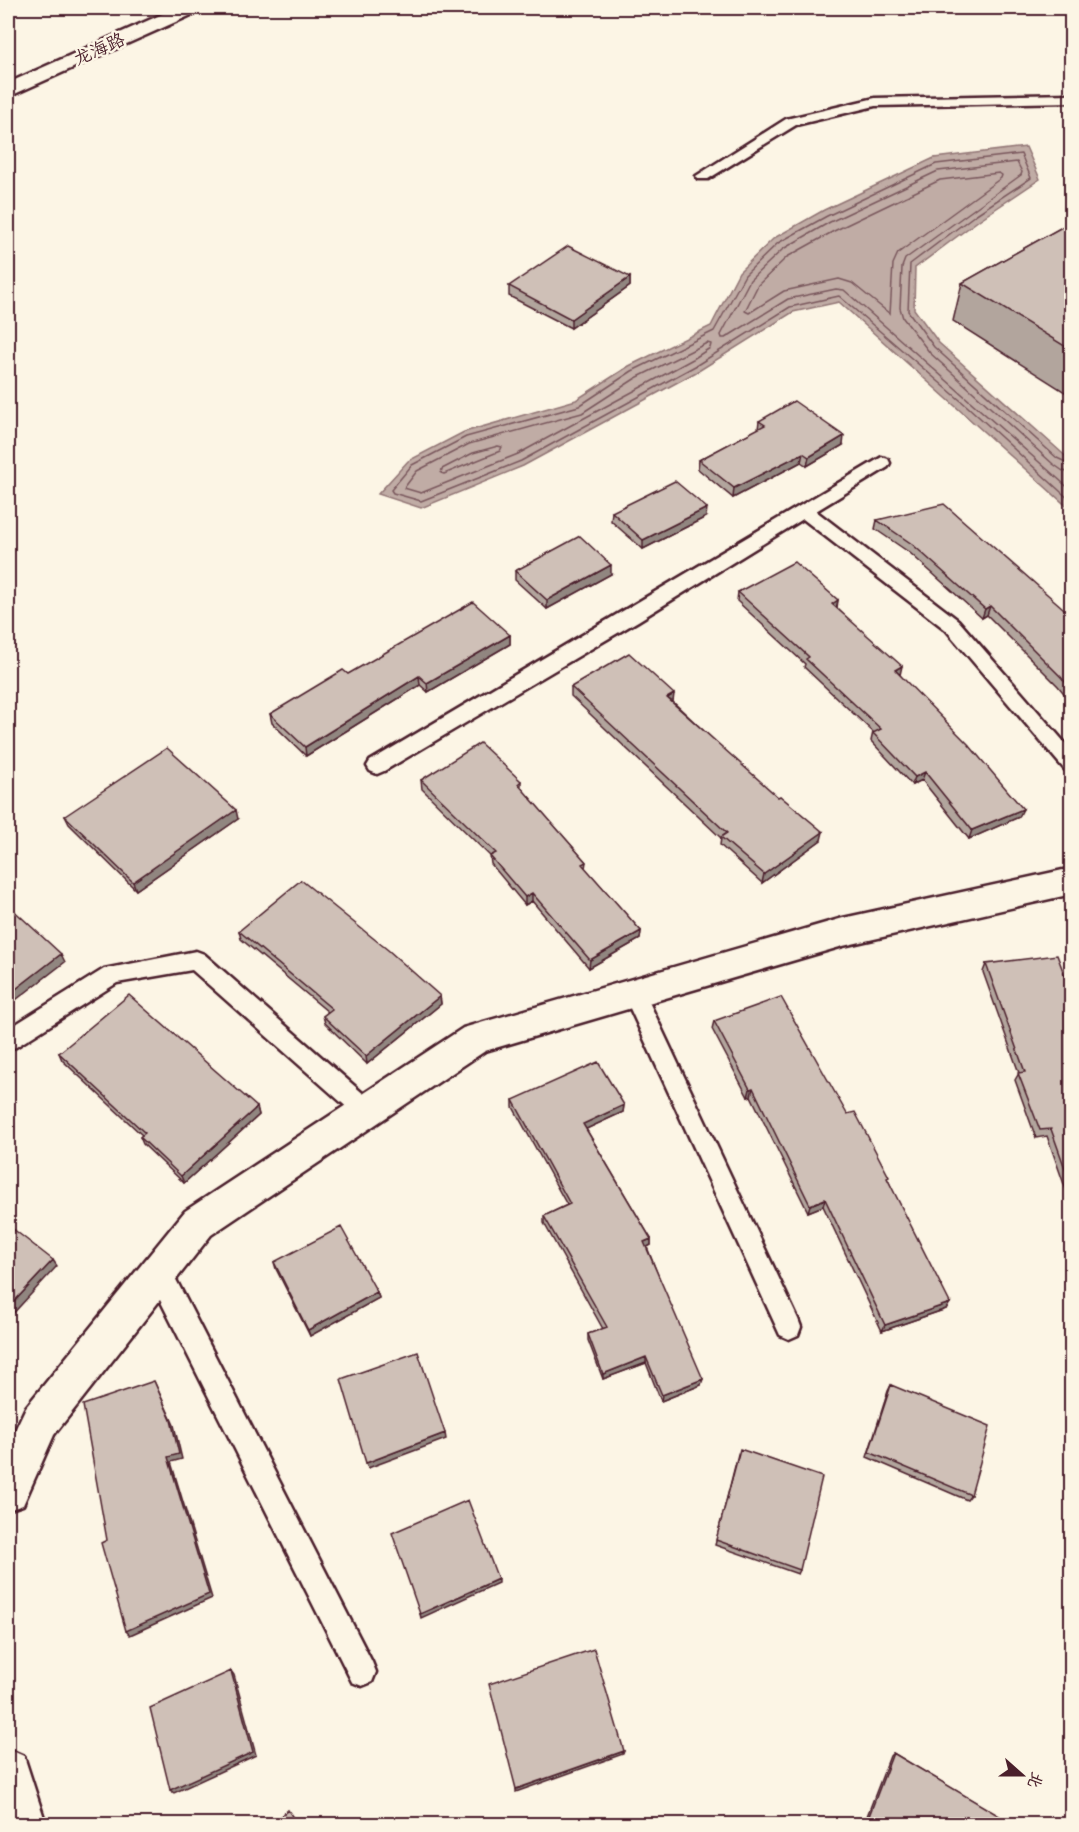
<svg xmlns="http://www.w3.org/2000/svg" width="1079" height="1832" font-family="'Comic Neue','LXGW WenKai TC',sans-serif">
  <rect width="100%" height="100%" fill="#fcf5e5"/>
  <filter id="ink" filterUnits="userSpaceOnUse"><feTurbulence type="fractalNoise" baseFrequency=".0167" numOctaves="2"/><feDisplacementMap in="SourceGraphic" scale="12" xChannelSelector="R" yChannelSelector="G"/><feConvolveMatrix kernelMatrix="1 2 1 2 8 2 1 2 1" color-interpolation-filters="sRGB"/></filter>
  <g filter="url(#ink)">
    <path fill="#c0aca5" stroke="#917474" stroke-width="1.5" d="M1026 147 1040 179 979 220 915 268 914 309 939 343 1071 461V510L839 302 793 312 700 370 523 466 421 508 378 494 408 461 464 432 576 400 629 366 711 326 739 272 774 238 824 210 934 158Z"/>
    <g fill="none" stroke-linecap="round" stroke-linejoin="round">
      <path stroke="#79575c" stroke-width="1.5" d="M999 173 1002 175 1001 178 898 253 893 264 890 314 852 283 839 279 784 291 749 313 745 311 758 285 787 257 834 231 940 180Z
        M707 343 711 344 710 348 693 359 518 454 421 493 404 488 417 471 469 444 582 413 636 378Z
        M498 446 502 447 500 451 444 474 441 473 442 469 473 453Z
        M1072 465 1057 458 934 347 908 311 910 264 975 215 1031 178 1021 154 936 164 827 216 778 243 745 275 714 331 632 371 579 406 466 437 412 465 391 490 393 493 421 501 521 461 697 365 790 307 839 296 967 406 1072 502
        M1072 473 1063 471 1053 464 930 353 903 318 900 308 902 267 905 259 1021 175 1022 172 1017 162 938 171 830 222 783 249 750 280 721 335 722 338H725L788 299 836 289 844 290 1072 491"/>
      <g stroke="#4a1f2b" stroke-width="5">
        <path id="service" d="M1072 94V102L875 106 796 125 708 179H698L696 176 786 119 875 98Z
          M882 457 888 459 890 463 888 467 816 511 958 620 1072 751V772L1065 770 946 630 803 519 638 621 384 771 377 774 370 771 367 766 370 761Z
          M196 951 204 954 375 1104 378 1111 375 1118 367 1121 359 1118 192 970 117 983 16 1047 8 1049V1029L104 969Z
          M634 984 642 987 798 1319 801 1327 798 1335 789 1339 780 1335 623 993 626 987Z
          M159 1261 168 1264 372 1662 376 1672 372 1682 362 1686 352 1682 150 1280 147 1272 150 1264Z"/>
      </g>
      <g stroke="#4a1f2b" stroke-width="5">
        <path id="minor" d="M1072 868V894L843 946 485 1051 211 1235 54 1435 23 1505 8 1510V1445L26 1407 185 1211 463 1028 843 918Z
          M8 1749 24 1756 46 1824H8Z"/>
      </g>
      <g stroke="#4a1f2b" stroke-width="5">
        <path id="tertiary" d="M176 8H201L198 12 8 97V83Z"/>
      </g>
      <use href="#service" fill="#fcf5e5" fill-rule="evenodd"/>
      <use href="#minor" fill="#fcf5e5" fill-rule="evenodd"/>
      <use href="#tertiary" fill="#fcf5e5" fill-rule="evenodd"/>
    </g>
    <path fill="#b2a59d" stroke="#4a1f2b" stroke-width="1.5" d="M1071 222V396L953 321 962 283Z
      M630 277V286L571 328 509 296V286Z
      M759 421 843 445 807 466 801 462 733 498 698 469 699 460 758 429Z
      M612 512 706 517 643 549 611 521Z
      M877 520 1071 615V702L1058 686 987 615 982 618 910 553 875 529Z
      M515 571 611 574 547 609 515 580Z
      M738 592 838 600 837 608 900 675 1019 817 969 839 922 780 912 785 871 741 873 732 804 667 805 664 737 601Z
      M510 635V644L428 692 420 685 306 756 272 723 270 714 348 674Z
      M571 687 673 702 821 840 762 883 720 845 721 838 571 696Z
      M421 780 521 781V788L586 862 585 868 641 931 640 939 589 968 532 901 525 905 491 864 490 856 422 789Z
      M65 816 238 819 136 890 69 824Z
      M239 931 440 996 441 1004 367 1064 325 1023 323 1016 328 1012 241 939Z
      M986 964 1071 992V1204L1047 1136 1036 1138 1015 1080 1019 1073 983 972Z
      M714 1021 847 1114 888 1180 946 1309 882 1331 823 1206 808 1212 751 1096 748 1097 712 1029Z
      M59 1053 257 1107 259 1115 184 1183 143 1144 140 1137 142 1135 62 1060Z
      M513 1100 624 1105 623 1112 586 1129 651 1239V1245L647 1247 701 1385 661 1401 646 1363 603 1379 588 1340V1334L603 1329 544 1223V1216L567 1205 513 1107Z
      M274 1262 377 1292 379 1298 310 1336 276 1269Z
      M891 1385 971 1495 967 1500 867 1457 888 1391Z
      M738 1454 800 1570 798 1574 715 1545Z
      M893 1753 1012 1824H864L890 1756Z"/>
    <path fill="#918680" stroke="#4a1f2b" stroke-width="1.5" d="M630 277V286L571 328V319Z
      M844 436 843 445 807 466 809 457Z
      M803 453 801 462 733 498 734 488Z
      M707 508 706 517 643 549V540Z
      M611 565V574L547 609V600Z
      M838 600 836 609 832 604Z
      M990 606 987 615 982 618 985 609Z
      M510 635V644L428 692 427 683Z
      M902 666 900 675 895 670Z
      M419 676 420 685 306 756 305 747Z
      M674 694 673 702 667 698Z
      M925 772 922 780 912 785 915 777Z
      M1023 809 1019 817 969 839 972 830Z
      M236 810 238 819 136 890 133 882Z
      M823 832 821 840 762 883 764 874Z
      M532 893V901L525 905V897Z
      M641 931 640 939 589 968 590 960Z
      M61 954 65 962 8 1006V995Z
      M440 996 441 1004 367 1064 366 1056Z
      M753 1088 751 1096 748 1097 750 1089Z
      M624 1105 623 1112 582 1131 583 1124Z
      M257 1107 259 1115 184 1183 181 1176Z
      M825 1199 823 1206 808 1212 810 1205Z
      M651 1239V1245L644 1249V1242Z
      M53 1260 57 1266 8 1319V1308Z
      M377 1292 379 1298 310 1336 308 1330Z
      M950 1303 946 1309 882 1331 885 1325Z
      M646 1357V1363L603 1379V1374Z
      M703 1379 701 1385 661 1401 662 1395Z
      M154 1381 174 1425 182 1459 171 1462 212 1598 130 1635 126 1631 168 1457Z
      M445 1433 446 1439 368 1468 366 1463Z
      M498 1579V1583L421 1618 420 1614Z
      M231 1671 234 1675 256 1755 174 1793 170 1790Z
      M624 1751 623 1754 516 1792V1789Z"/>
    <path fill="#cfc0b7" stroke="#4a1f2b" stroke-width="1.5" d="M1071 222V350L962 283Z
      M568 246 630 277 571 319 509 286Z
      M794 401 844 436 809 457 803 453 734 488 699 460 765 425 759 421Z
      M675 481 707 508 643 540 612 512Z
      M944 504 1071 615V689L1061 677 990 606 985 609 912 544 877 520Z
      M580 536 611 565 547 600 515 571Z
      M794 562 838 600 832 604 902 666 895 670 969 745 1023 809 972 830 925 772 915 777 873 733 881 729 806 659 809 657 738 592Z
      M473 602 510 635 427 683 419 676 305 747 270 714 343 670 348 674Z
      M629 653 674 694 667 698 778 797 780 796 823 832 764 874 721 837 727 833 571 687Z
      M480 743 521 781 518 784 586 862 582 864 641 931 590 960 532 893 525 897 490 856 496 853 421 780Z
      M167 748 236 810 133 882 65 816Z
      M301 880 388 950 440 996 366 1056 323 1016 332 1009 239 931Z
      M8 905 61 954 8 995Z
      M1057 955 1071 992V1007L1070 1008 1071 1012V1185L1051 1129 1040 1130 1018 1073 1025 1072 986 964Z
      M129 995 257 1107 181 1176 140 1137 145 1133 59 1053Z
      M781 997 847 1114 855 1112 889 1177 887 1178 950 1303 885 1325 825 1199 810 1205 753 1088 750 1089 714 1021Z
      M598 1062 624 1105 583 1124 651 1239 644 1242 703 1379 662 1395 646 1357 603 1374 588 1334 607 1327 544 1216 570 1204 513 1100Z
      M8 1225 53 1260 8 1308Z
      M341 1227 377 1292 308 1330 274 1262Z
      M418 1352 445 1433 366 1463 341 1379Z
      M154 1381 171 1420 179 1454 168 1457 209 1594 126 1631 101 1543 107 1540 83 1405Z
      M891 1385 990 1426 971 1495 869 1452Z
      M740 1449 822 1477 800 1570 716 1540Z
      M468 1500 498 1579 420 1614 392 1533Z
      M594 1649 624 1751 516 1789 489 1684Z
      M231 1671 253 1752 170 1790 150 1708Z
      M893 1753 1013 1824H866Z
      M288 1810 297 1824H272Z"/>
  </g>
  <g text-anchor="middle" stroke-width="5" stroke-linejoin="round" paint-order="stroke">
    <g font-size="18" fill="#4a1f2b" stroke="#fcf5e5">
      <text transform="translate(99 49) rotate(-24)" y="6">龙海路</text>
    </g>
  </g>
  <rect width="1079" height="1832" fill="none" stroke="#fcf5e5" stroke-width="30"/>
  <rect x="15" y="15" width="1049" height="1802" fill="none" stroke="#4a1f2b" stroke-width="2" filter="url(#ink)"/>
  <g transform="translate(1022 1775) rotate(111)" stroke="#fcf5e5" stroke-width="4.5" paint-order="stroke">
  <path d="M0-4.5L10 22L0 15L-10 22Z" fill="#4a1f2b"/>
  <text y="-9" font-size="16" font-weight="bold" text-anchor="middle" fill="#4a1f2b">北</text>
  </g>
</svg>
